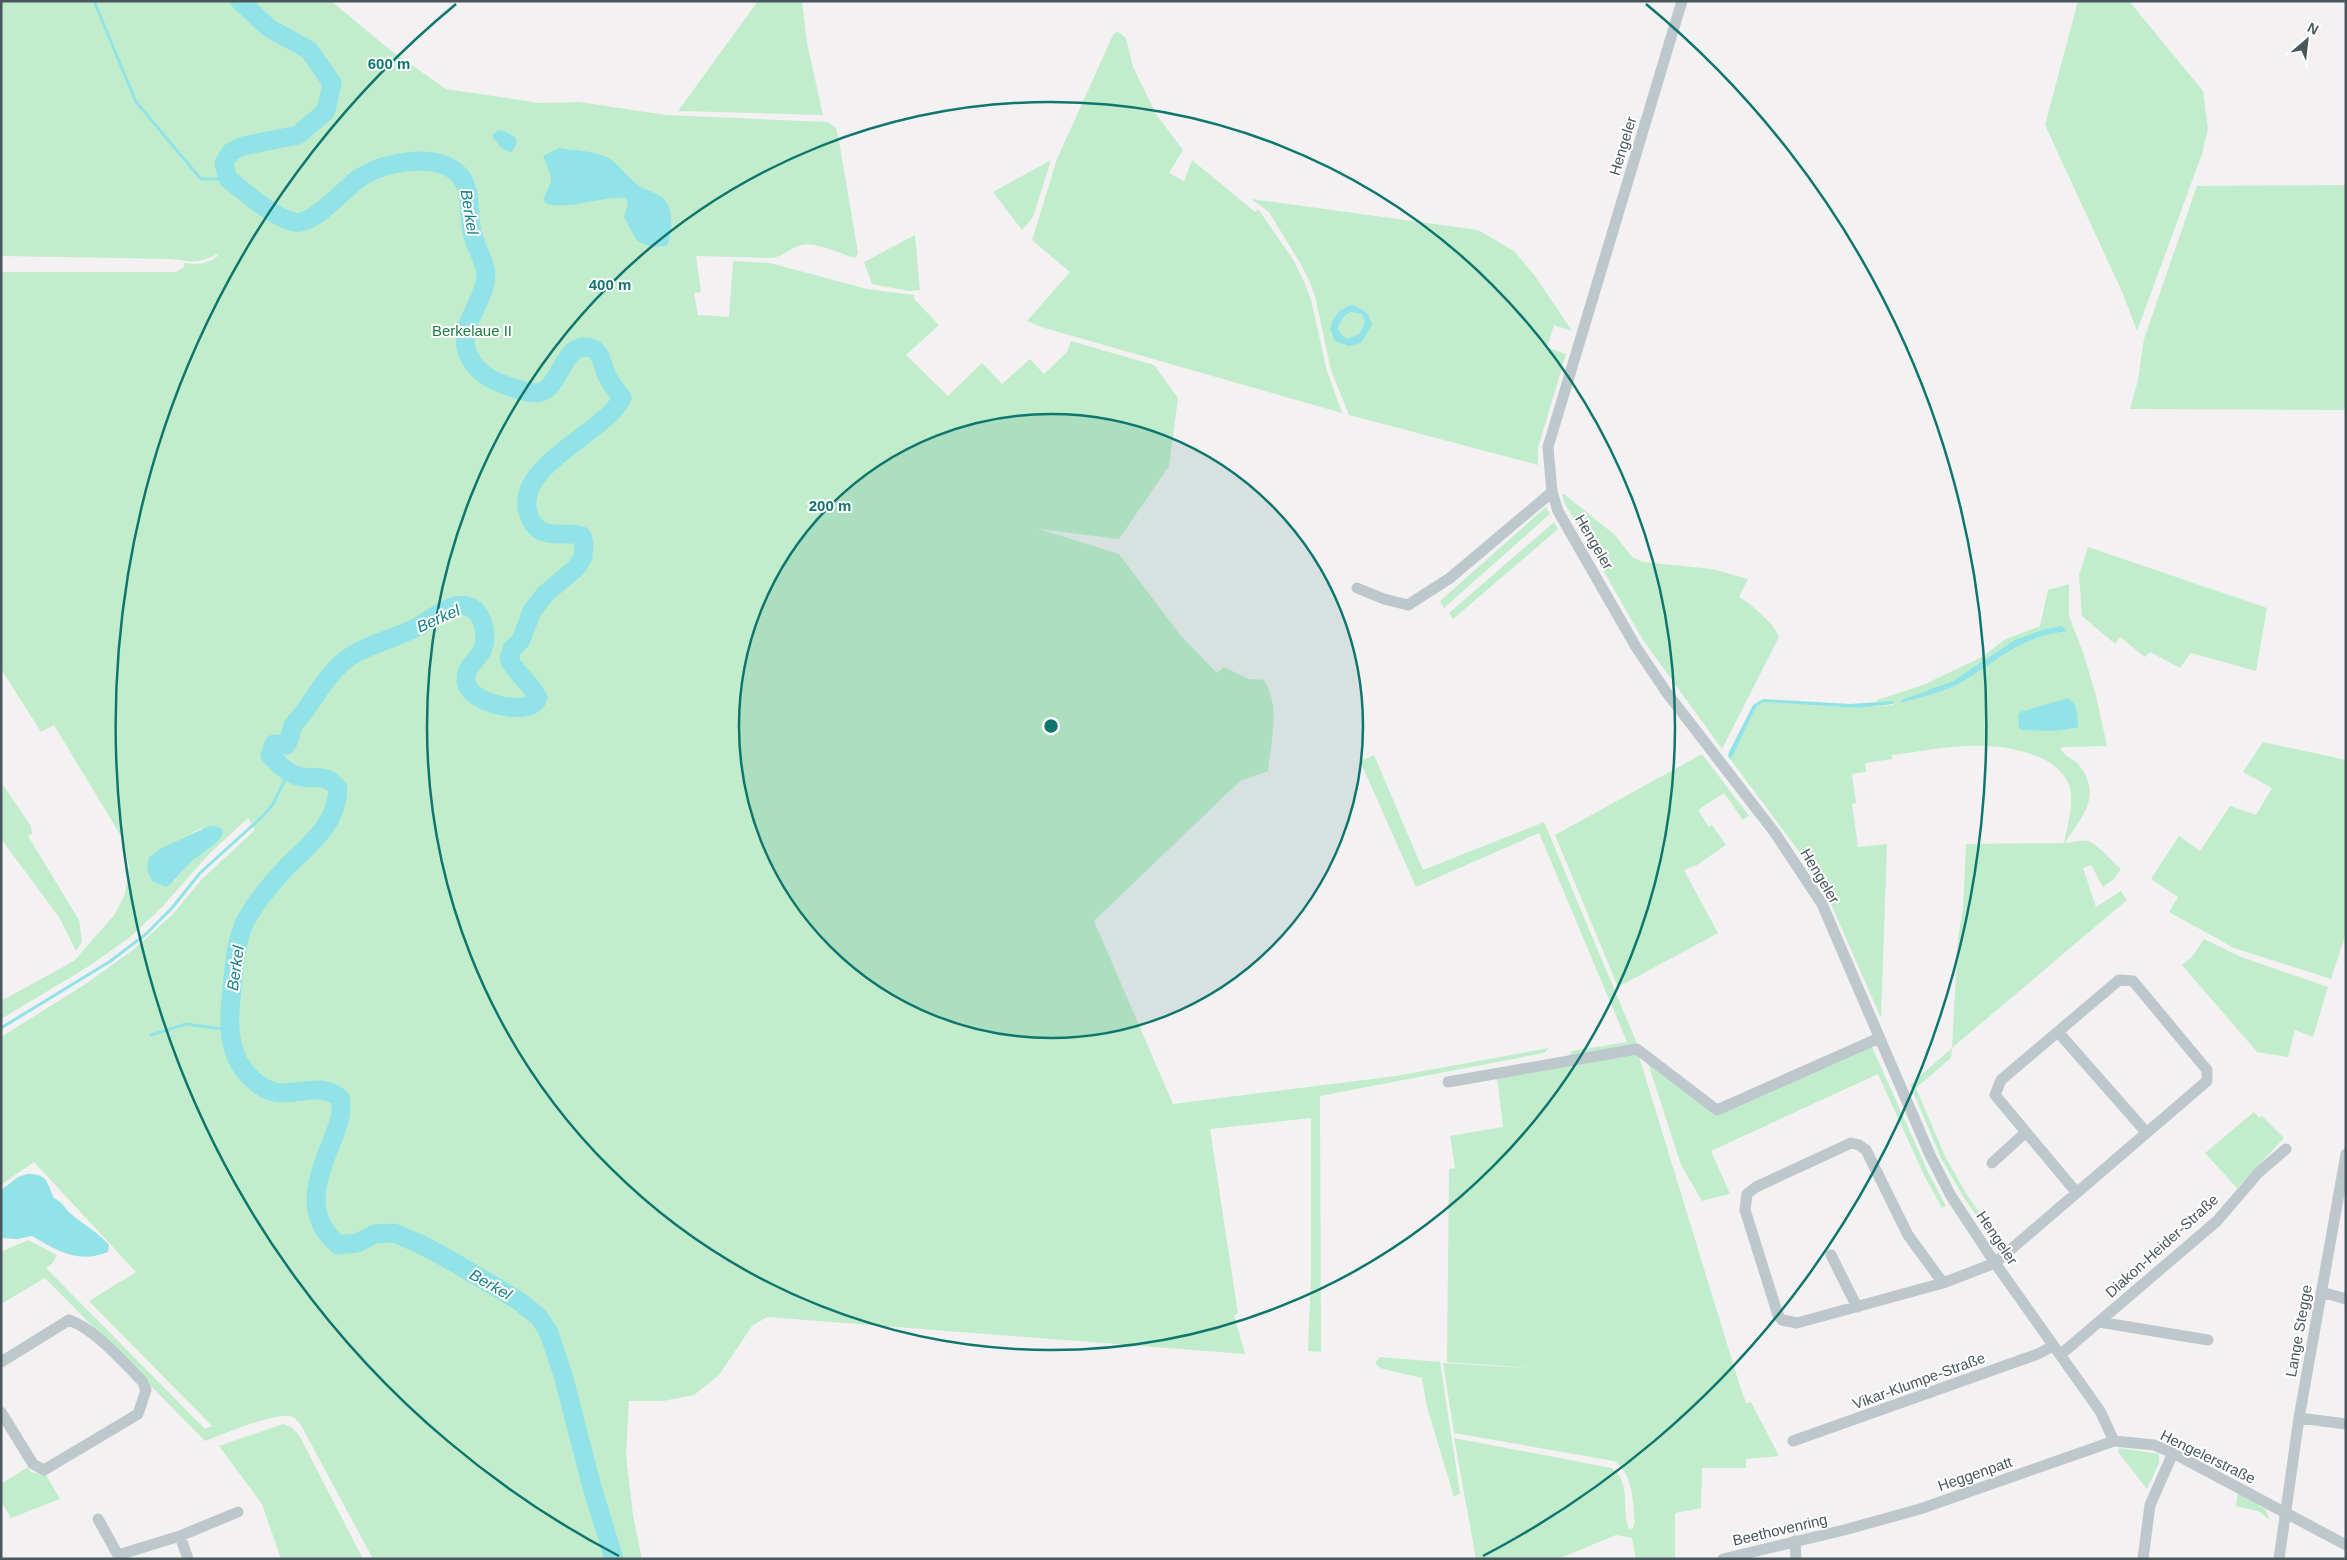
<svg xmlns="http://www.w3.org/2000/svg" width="2347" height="1560" font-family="Helvetica,sans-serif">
  <rect width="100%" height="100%" fill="#f3f1f1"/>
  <path fill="#c2edcc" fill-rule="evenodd" d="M1 1H331L390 50 446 89 540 103 579 102 666 115 828 122 836 128 839 141 858 253 855 258C838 253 815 240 798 246 789 249 783 256 773 258L696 256 701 292 694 293 698 315 729 317 733 261 770 263 867 289 914 295V299L939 325 906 355 948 396 982 363 1002 384 1030 359 1044 374 1067 352 1071 341 1154 365 1178 398 1169 466 1119 539 1039 529 1119 554 1181 636 1217 673 1224 667 1249 679 1264 680C1281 707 1271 741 1268 771L1240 781 1094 921 1173 1104 1396 1076 1549 1048 1544 1053 1320 1096 1321 1352 1308 1351 1311 1274V1118L1210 1129 1238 1314 1234 1315 1245 1354 767 1317 752 1326 719 1375 694 1395 663 1401H629L626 1455 633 1515 642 1559H373L303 1429C300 1423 296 1417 289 1416 272 1414 223 1434 205 1441L45 1278 1 1304V1252L28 1240 57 1255 52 1264 46 1268 205 1429 212 1426 89 1301 136 1272 34 1162 1 1185V1037L84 985 133 950 173 914 202 879 255 830 248 818 209 854 161 908 129 938 86 968 1 1019V1001L74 961 115 914 125 894 129 865 121 836 54 725 41 732 1 669V272H176L183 268 185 263C199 265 206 264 218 256L217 254C198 264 193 262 172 259L1 256ZM202 828 210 848 190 862 174 882 176 842Z
    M758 1H802L807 43 823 115 678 111Z
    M2078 1H2129L2203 91 2208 129 2202 154 2137 331 2123 294 2045 125Z
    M1117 31 1126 38 1133 67 1156 114 1183 150 1169 173 1184 181 1192 160 1255 212 1258 209 1294 261 1305 284 1311 300 1327 371 1342 413 1041 327 1027 321 1070 272 1032 240 1057 159 1113 35Z
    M1051 160 1033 217 1022 230 993 192Z
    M2346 185V410L2130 409 2138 380 2144 339 2197 186Z
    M1251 199 1478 230 1514 251 1535 276 1572 331 1554 325 1547 347 1566 354 1538 448V465L1349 415 1331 370 1316 300 1310 282 1299 261 1269 212ZM1345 307 1368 314 1361 343 1331 334 1336 315Z
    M915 235 920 290 909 291 872 284 864 262Z
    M1351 312 1361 314 1365 322 1359 334 1347 339 1341 334 1338 328 1343 317Z
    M1564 494 1615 535 1632 557 1643 562 1712 569 1748 579 1739 597C1750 603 1776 625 1779 637L1722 749 1643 640 1564 502 1562 495Z
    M1546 507 1550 514 1444 608 1440 601Z
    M1554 522 1558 529 1453 619 1449 613Z
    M2088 547 2267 608 2256 671 2191 653 2180 668 2150 652 2145 657 2120 637 2115 644 2082 616 2079 575Z
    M2069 584V616L2084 655 2096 696 2107 746 2062 747 2061 750C2066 757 2074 759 2079 765 2103 796 2082 816 2065 843 2071 843 2082 839 2088 841 2098 844 2112 862 2121 869L2114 879 2103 887 2091 865 2083 868 2096 907 2121 891 2127 900 1952 1048 1951 1058 1916 1088 1945 1156 1967 1195 2001 1243 1995 1242 1964 1198 1941 1158 1910 1085 1952 1048 1958 938 1963 909 1966 844 2064 843C2067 826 2076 800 2068 783 2057 756 2013 747 1987 746 1956 744 1923 751 1892 755V759L1865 763 1866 772 1852 774 1856 803 1852 804 1858 847 1887 844 1881 1018 1827 895 1815 873 1731 760 1756 707 1763 702 1860 708 1893 705 1894 702 1876 704 1877 700 1923 685 1982 657 2004 640 2040 626 2048 590Z
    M2263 742 2346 760V933L2331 979 2234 948 2169 912 2178 897 2151 879 2179 836 2200 851 2230 806 2256 815 2272 788 2243 772Z
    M1702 754 1749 816 1743 820 1724 793 1698 810 1709 827 1712 825 1726 845 1697 865 1684 870 1718 933 1618 987 1555 835Z
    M1374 755 1423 870 1544 822 1638 1046 1569 1056 1572 1051 1627 1042 1539 833 1416 887 1360 761Z
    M1 782 31 826 32 834 28 836 79 920 82 942 76 951 59 917 1 839Z
    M2204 939 2241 957 2328 987 2313 1037 2295 1030 2288 1057 2257 1052 2182 965 2192 957Z
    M1871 1045 1929 1174 1946 1206 1942 1208 1924 1175 1878 1074 1711 1151 1730 1194 1702 1201 1681 1165 1647 1060 1717 1114Z
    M1638 1053 1739 1383 1746 1403 1751 1402 1779 1456 1746 1459V1468H1702L1701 1508 1675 1513V1559H1636L1632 1538 1616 1535 1558 1559H1476L1454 1438 1612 1468C1632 1483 1621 1510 1629 1529L1633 1528 1635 1522C1633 1502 1633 1473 1614 1461L1454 1433 1443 1363 1528 1368 1447 1362 1449 1169 1455 1168 1450 1136 1503 1127 1497 1077Z
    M2254 1112 2259 1118 2262 1116 2284 1138 2237 1188 2205 1153Z
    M1380 1357 1440 1362 1460 1493 1454 1497 1427 1407 1422 1378 1380 1368 1375 1363Z
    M283 1424 291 1427 299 1435 363 1559H281L262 1504 219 1446Z
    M2119 1448 2159 1454V1463L2147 1489 2118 1452Z
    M28 1467 31 1472 46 1475 60 1499 11 1518 1 1501V1484Z
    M2238 1493 2265 1509 2270 1520 2258 1511 2236 1506Z"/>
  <path fill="#92e3e7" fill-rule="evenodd" d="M498 130 505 131 516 138 517 143 512 152C503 152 497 143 492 136Z
    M559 148C574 150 591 151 605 156 617 161 624 174 634 182 652 197 670 189 671 220 672 229 671 239 666 246L652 247 637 241 624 217 628 203 626 198C600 196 573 210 547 204L543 200 551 182V176L543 156Z
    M1354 305 1368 314 1372 325 1361 343 1349 346 1335 341 1330 329C1334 316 1339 307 1354 305ZM1351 312 1361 314 1365 322 1359 334 1347 339 1341 334 1338 328 1343 317Z
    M2061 626 2068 631C2017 637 2000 660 1958 684 1941 693 1918 698 1900 703L1902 700 1953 681 2015 640 2042 630Z
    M2068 698C2078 704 2078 716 2078 727L2075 728 2053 731 2022 730 2019 727 2018 715 2020 712Z
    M1763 699 1850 704 1894 701 1893 704 1860 708 1763 702 1756 707 1731 760 1728 756 1729 752 1753 705Z
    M209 826C246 827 199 855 192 861 182 870 177 880 166 887L152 881 147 870 149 857 160 849Z
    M27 1174C48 1174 46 1181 54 1198 64 1203 64 1208 71 1214 84 1225 98 1232 109 1245L108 1252C79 1264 57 1251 32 1236L18 1239 1 1238V1190L18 1177Z"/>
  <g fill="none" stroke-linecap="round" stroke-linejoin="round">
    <path stroke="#92e3e7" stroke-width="3" d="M94 1 136 102 201 179H228
      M1 1028 109 962 145 935 172 908 200 873 263 816 273 804 289 772
      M151 1035 186 1024 230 1030"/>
    <path stroke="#92e3e7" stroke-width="19" d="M240 1 269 28 309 50 332 83 326 111 298 135 243 146 231 152 224 163 228 179C245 192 273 217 294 222 312 227 343 190 358 179 379 164 419 156 444 165 478 178 465 210 473 236 476 249 486 262 486 276 485 301 458 326 467 351 470 361 477 369 485 375 494 382 530 396 541 392 562 385 563 340 591 348 594 349 598 352 599 355 603 362 604 370 607 376 611 384 617 391 622 398 606 432 515 465 528 512 530 520 535 529 544 532 557 537 569 531 582 536L584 544 583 557 576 568 545 594 532 611 521 640 512 649 509 659C516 674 531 683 538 698 530 718 472 703 467 685 461 667 481 660 484 645 487 631 482 610 467 606 453 601 431 619 419 626 399 637 376 642 356 653 332 666 319 691 304 712 301 717 294 722 292 728 290 735 291 738 286 745L274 744 270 755C278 764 289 775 302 777 320 779 324 773 338 788 337 826 308 845 284 870 269 886 255 903 245 922 234 946 234 973 231 999 228 1028 229 1056 250 1077 284 1112 310 1075 340 1098 344 1115 336 1130 330 1146 315 1183 305 1216 338 1245L357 1243 375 1234 394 1233 420 1244 450 1260 519 1301 539 1317 549 1333 563 1375 592 1487 614 1559"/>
    <path stroke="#bdc7cc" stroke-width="11" d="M1682 1 1548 447 1552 492 1558 511 1636 647 1667 693 1775 833 1822 904 1930 1155 1951 1196 1995 1263 2100 1411 2114 1441
      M1357 588 1384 599 1408 605 1450 578 1552 492
      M2058 1032 2146 1132
      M1448 1082 1637 1049 1717 1110 1879 1038
      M1992 1163 2025 1133
      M1831 1255 1857 1307
      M1943 1283 1908 1235 1866 1150 1859 1145 1851 1143 1756 1187 1747 1194 1745 1210 1778 1315 1782 1320 1797 1323 1943 1283 1995 1263 2207 1081V1070L2133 981 2119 980 2001 1080 1995 1095 2077 1193
      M2321 1292 2346 1299
      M2099 1322 2208 1340
      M2060 1355 2217 1221 2259 1172 2286 1149
      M1 1362 69 1320C95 1329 123 1362 142 1381L146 1390 138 1414 44 1470 33 1464 1 1412
      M2299 1418 2346 1424
      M1793 1441 2038 1354 2053 1346
      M98 1519 118 1555 180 1536 238 1512
      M180 1536 188 1559
      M1795 1541 1796 1559
      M1723 1559 1844 1530 1920 1509 2114 1441 2154 1445 2173 1453 2346 1545
      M2143 1559 2150 1505 2173 1453
      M2279 1559 2299 1418 2346 1154"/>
  </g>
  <circle cx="1051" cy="726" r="312" fill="#0f766e" fill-opacity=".12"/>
  <g fill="none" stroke="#0f766e" stroke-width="2.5">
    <circle cx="1051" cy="726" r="312"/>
    <circle cx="1051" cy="726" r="624"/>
    <path d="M619 1556A936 936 0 0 1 456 4M1646 4A936 936 0 0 1 1483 1556"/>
  </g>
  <g text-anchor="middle" stroke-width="4" stroke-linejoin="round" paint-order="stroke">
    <g font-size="15" fill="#49575d" stroke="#fff">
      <text transform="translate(1623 146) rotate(-73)" y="5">Hengeler</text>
      <text transform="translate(1594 542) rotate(60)" y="5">Hengeler</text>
      <text transform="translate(1820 876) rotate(59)" y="5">Hengeler</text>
      <text transform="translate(1997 1238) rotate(56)" y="5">Hengeler</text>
      <text transform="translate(2162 1246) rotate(-42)" y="5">Diakon-Heider-Straße</text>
      <text transform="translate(2299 1331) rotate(-80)" y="5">Lange Stegge</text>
      <text transform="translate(1919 1381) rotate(-20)" y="5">Vikar-Klumpe-Straße</text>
      <text transform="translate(2208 1457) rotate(26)" y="5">Hengelerstraße</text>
      <text transform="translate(1975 1474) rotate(-19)" y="5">Heggenpatt</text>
      <text transform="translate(1780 1530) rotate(-13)" y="5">Beethovenring</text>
    </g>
    <g font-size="15" fill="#1d7b3d" stroke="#fff">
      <text x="472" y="336">Berkelaue II</text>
    </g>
    <g font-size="16" font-style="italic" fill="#148287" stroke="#fff">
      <text transform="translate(470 212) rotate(81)" y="6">Berkel</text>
      <text transform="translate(438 618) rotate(-24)" y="6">Berkel</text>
      <text transform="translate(235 968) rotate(-82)" y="6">Berkel</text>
      <text transform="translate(491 1284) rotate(30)" y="6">Berkel</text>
    </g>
  </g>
  <circle cx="1051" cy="726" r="8" fill="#0f766e" stroke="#fff" stroke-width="2.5"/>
  <g font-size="15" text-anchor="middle" font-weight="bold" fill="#0f766e" stroke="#fff" stroke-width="4" stroke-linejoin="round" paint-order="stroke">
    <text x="389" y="69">600 m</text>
    <text x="610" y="290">400 m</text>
    <text x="830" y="511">200 m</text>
  </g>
  <rect width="2347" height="1560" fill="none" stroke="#49575d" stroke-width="5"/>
  <g transform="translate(2307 40) rotate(28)" stroke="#ffffff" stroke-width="4" paint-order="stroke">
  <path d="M0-4L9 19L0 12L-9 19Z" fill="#49575d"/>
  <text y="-8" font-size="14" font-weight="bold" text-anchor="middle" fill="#49575d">N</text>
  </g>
</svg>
